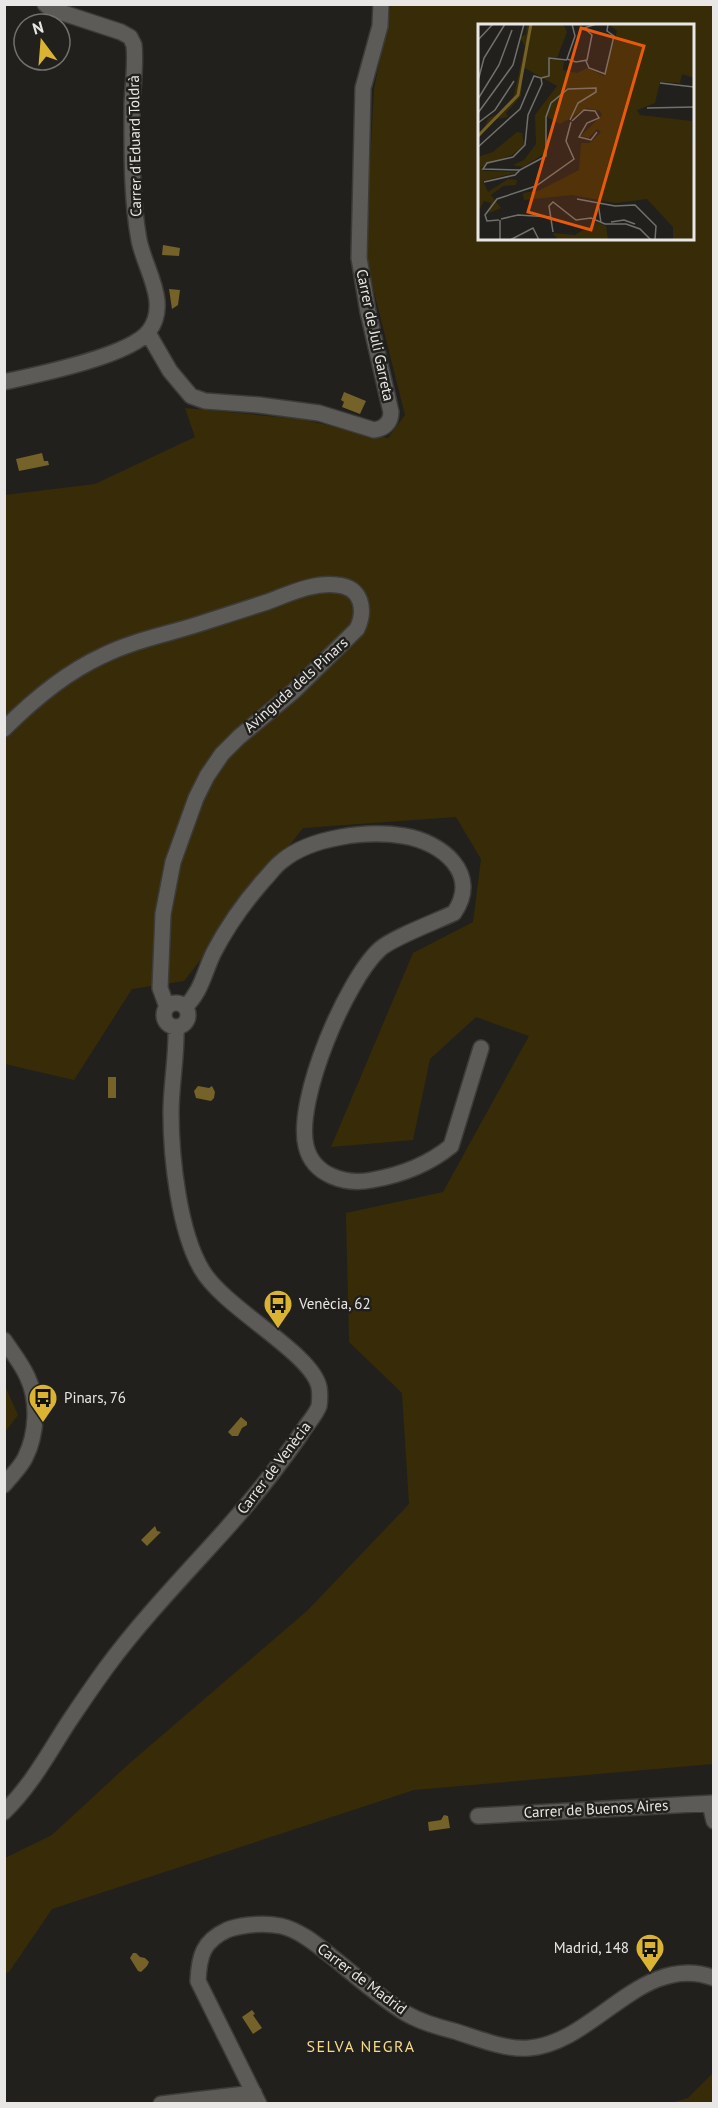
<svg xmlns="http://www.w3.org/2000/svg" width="718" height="2108" font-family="'PT Sans',sans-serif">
  <rect width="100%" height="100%" fill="#21201c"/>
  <path fill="#382c08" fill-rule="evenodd" d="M391 5H713V1764L414 1790 52 1909 9 1972 5 1973V1858L52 1835 131 1762 307 1611 409 1504 402 1393 349 1342 346 1213 443 1192 529 1036 476 1017 430 1059 413 1140 331 1147 413 953 473 922 481 859 456 817 303 828 184 981 132 989 74 1080 5 1064V495L95 484 195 437 185 408 299 419 388 438 405 415 365 256 374 89ZM480 26H692V238H480Z
    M4 1384 18 1415 5 1432H4Z
    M713 2073V2103H671L688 2098Z"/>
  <path fill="#756228" d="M163 245 180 248 179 256 162 255Z
    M169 289 180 290 178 305 172 309Z
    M344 392 366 401 360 414 342 407 344 402 341 400Z
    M42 453 44 461H48L49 465 19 471 16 459Z
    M108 1077H116V1098H108Z
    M198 1086 209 1088 212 1086 215 1092 214 1098 211 1101 196 1098 194 1091Z
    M241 1417 247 1422V1425L242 1428 238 1436H232L228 1432Z
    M155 1526 157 1531 161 1532 147 1546 141 1540Z
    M444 1815 448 1816 450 1828 429 1831 428 1822 441 1820Z
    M133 1953H136L140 1957 145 1958 149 1962 147 1966 141 1972 138 1971 130 1958Z
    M252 2010 255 2014 253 2015 262 2028 253 2034 242 2017Z"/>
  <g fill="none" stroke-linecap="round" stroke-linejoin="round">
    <g stroke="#3c3b38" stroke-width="18">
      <path id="street" d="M148 333 170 371 191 396 205 401 259 405 319 413 374 430C384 429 391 423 391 412L368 312 359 258 363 88 380 26 381 4
        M4 382C36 375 130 356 149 331 170 303 145 270 139 240 131 196 132 149 132 104 133 84 136 64 134 45L130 37 121 32 51 9 45 4
        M4 729C33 700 65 673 102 656 134 640 169 634 202 623 223 616 245 609 267 602 289 594 313 582 337 585 362 587 366 610 357 629L294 691 239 737 222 754 207 776 196 798 173 862 163 914 160 988 167 1007
        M164 1015a12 12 0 1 1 24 0a12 12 0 1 1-24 0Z
        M185 1007C202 991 204 972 214 952 228 925 243 904 263 881 269 875 275 866 282 861 311 837 367 830 404 836 442 842 481 874 454 913 437 921 392 938 380 949 346 980 295 1100 306 1146 313 1176 346 1185 372 1180 401 1175 429 1164 451 1146L481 1048
        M4 1340C12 1352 21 1363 27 1376 39 1401 37 1434 25 1458 20 1468 11 1476 4 1485
        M710 1804 714 1821
        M4 1812C31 1786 48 1754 68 1723 80 1705 93 1686 106 1668 140 1622 179 1581 218 1538 248 1505 276 1470 301 1434 306 1425 316 1415 319 1406 320 1399 320 1393 319 1387 312 1353 224 1308 202 1270 179 1232 171 1157 171 1113 171 1084 177 1056 176 1027
        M478 1816 714 1803
        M161 2104 254 2093
        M259 2104 198 1981C199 1956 203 1941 227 1930 234 1927 241 1926 249 1925 259 1924 271 1924 281 1926 299 1930 316 1944 331 1956 355 1975 380 1998 407 2014 421 2022 438 2027 454 2031 477 2038 505 2050 529 2048 595 2043 642 1951 714 1978"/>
    </g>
    <use href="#street" stroke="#5d5b57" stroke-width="15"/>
  </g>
  <defs>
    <g id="bus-pin" transform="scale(1.5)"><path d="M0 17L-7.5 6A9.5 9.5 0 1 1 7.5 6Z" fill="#dbb333" stroke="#21201c"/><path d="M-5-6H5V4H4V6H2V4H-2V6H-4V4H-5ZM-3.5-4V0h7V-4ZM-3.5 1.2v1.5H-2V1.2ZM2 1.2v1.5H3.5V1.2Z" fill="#111"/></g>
  </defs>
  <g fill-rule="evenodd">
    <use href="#bus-pin" x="278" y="1304"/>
    <use href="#bus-pin" x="43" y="1398"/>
    <use href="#bus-pin" x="650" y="1948"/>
  </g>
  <g text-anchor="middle" stroke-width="5" stroke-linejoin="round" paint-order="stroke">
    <g font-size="15" fill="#e8e7e5" stroke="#21201c">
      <text transform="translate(135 146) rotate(-91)" y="5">Carrer d'Eduard Toldrà</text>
      <text transform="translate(375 335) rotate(78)" y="5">Carrer de Juli Garreta</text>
      <text transform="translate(296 685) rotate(-42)" y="5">Avinguda dels Pinars</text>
      <text transform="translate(274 1468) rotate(-53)" y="5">Carrer de Venècia</text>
      <text transform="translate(596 1809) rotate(-3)" y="5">Carrer de Buenos Aires</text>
      <text transform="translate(362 1979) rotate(37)" y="5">Carrer de Madrid</text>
    </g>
    <g font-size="15" fill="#e8e7e5" stroke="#21201c" text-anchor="start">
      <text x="299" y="1309">Venècia, 62</text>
      <text x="64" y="1403">Pinars, 76</text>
      <text x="629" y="1953" text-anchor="end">Madrid, 148</text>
    </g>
    <g font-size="16" letter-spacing="1.5" fill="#f5da8d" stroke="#21201c">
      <text x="361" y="2052">SELVA NEGRA</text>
    </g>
  </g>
  <g transform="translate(478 24)">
    <rect width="216" height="216" fill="#21201c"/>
    <path d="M49 0H85L89 8 79 34 86 38 85 46 99 49 109 44 126 52 139 7 131 0H216V54L204 50 202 59 182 58 177 79 159 86 162 91 214 97 216 216H195V203L169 175 138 179 94 171 46 176 45 169 62 166 101 146 103 119H112L123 108 119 105 111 114 103 112 124 91 122 87 109 84 82 100 67 92 69 128 45 143 35 141 46 136 58 120 57 91 79 62 45 43 43 72 28 89 30 93 18 95 0 114 11 94 24 88 35 75 47 22 42 13 48 11ZM39 108 44 109 46 121 34 131 3 143 5 147 40 148 5 157 10 168 30 155 39 156 38 161 25 162 13 171 23 184 11 189 13 179 6 177 0 188V133L15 128ZM118 198 128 202 130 216H81L74 209 97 211Z" fill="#382c08"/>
    <path fill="none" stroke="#756228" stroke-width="3" d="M0 112 40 71 53 0"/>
    <path fill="none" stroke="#71706c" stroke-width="1.5" d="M94 0 97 12 89 35 98 38 109 36 114 11 106 4 118 0M0 16 15 0M108 37 111 44 127 50 136 12 129 7 130 0M63 54 71 52V34L89 36M0 57 6 34 27 0M182 59 216 63M0 75 21 41 34 6M169 84 216 83M0 89 35 41 46 0M94 97 106 86 117 87 121 94 109 99 101 113 113 116 119 108M0 99 17 86 36 57M0 123 42 85 56 52 63 54 64 60 50 91 47 121 35 133 9 139 5 145 42 146 68 132V93L73 79 90 65 118 64V68L100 79 92 96M6 158 37 151 42 146M99 175 137 182 157 181 178 202 177 216M120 179 123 199M23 195 40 191 73 193M21 196 9 197 7 191 19 175 58 162 96 135 88 117 93 98M133 198 146 196 157 200M75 208 71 182 75 178 98 196 113 194 127 200H148L162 205 173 216M22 216V196M32 216 55 204 61 216"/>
    <path fill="#e8590c" fill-opacity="0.15" stroke="#e8590c" stroke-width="3" d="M103 4 166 22 113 206 50 188Z"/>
    <rect width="216" height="216" fill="none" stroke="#e8e7e5" stroke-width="3"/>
  </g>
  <rect width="718" height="2108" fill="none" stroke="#e8e7e5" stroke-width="12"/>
  <g transform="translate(42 42) rotate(344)"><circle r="28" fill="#21201c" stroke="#71706c" stroke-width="1.5"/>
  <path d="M0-4.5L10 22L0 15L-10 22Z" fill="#dbb333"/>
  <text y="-9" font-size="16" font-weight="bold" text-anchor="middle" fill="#e8e7e5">N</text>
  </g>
</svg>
